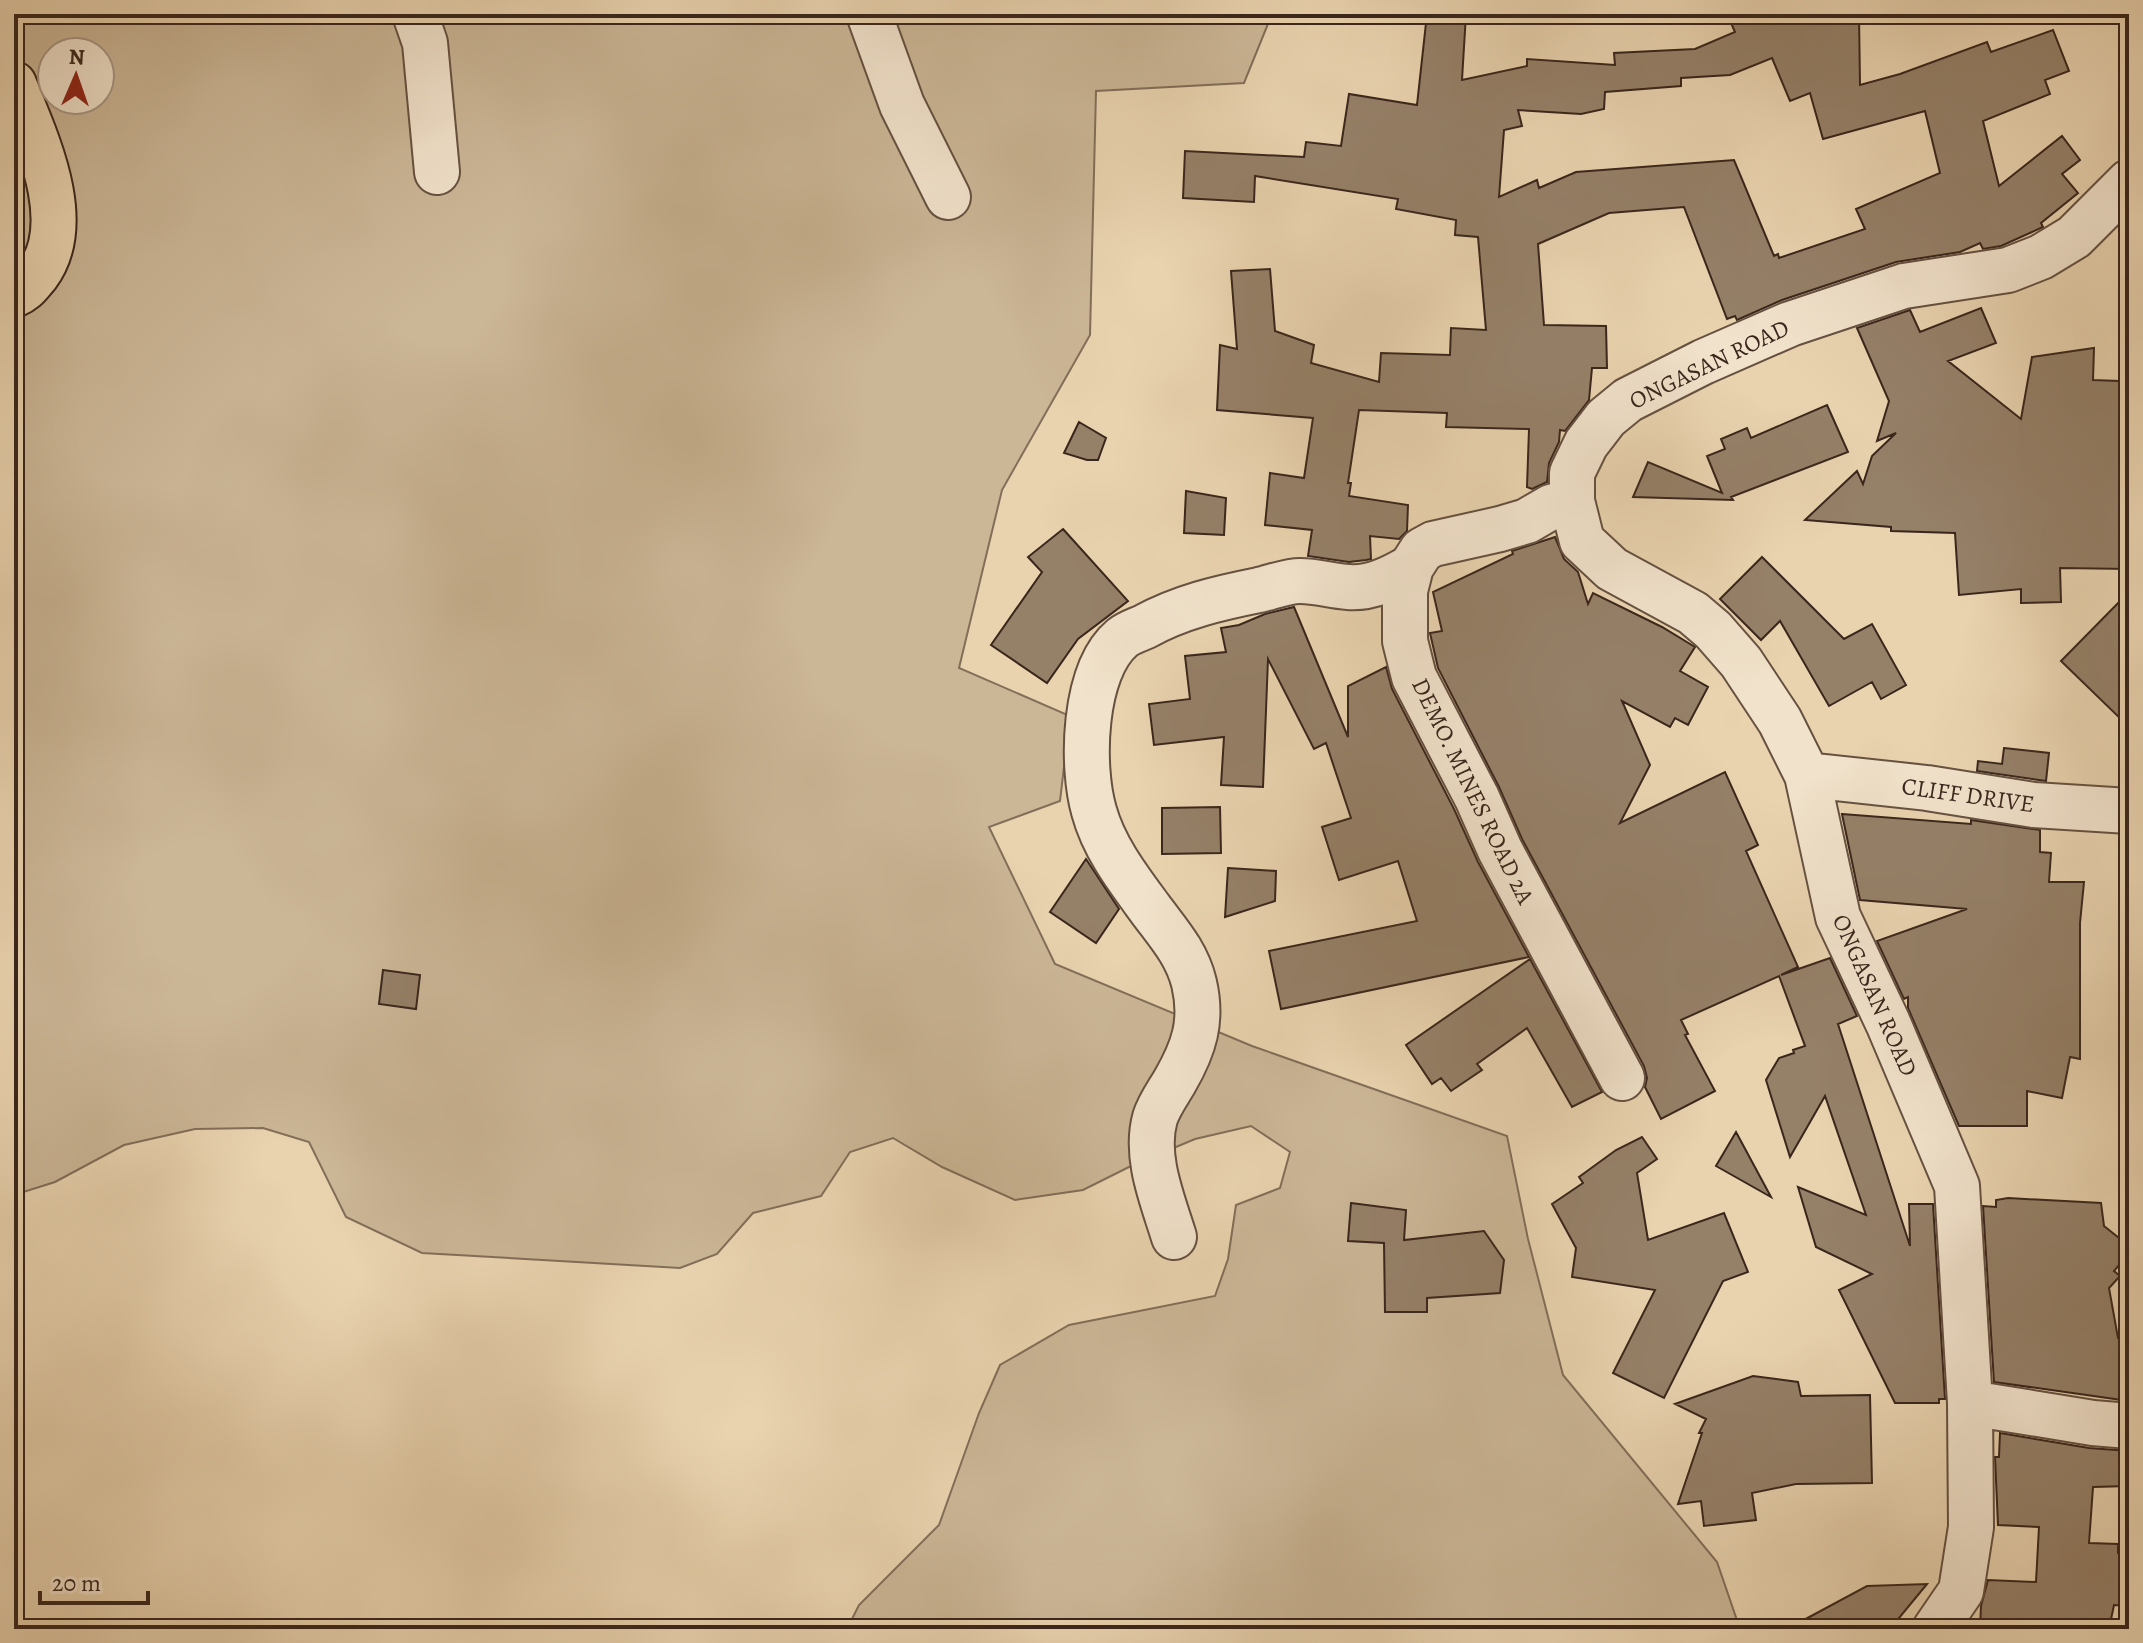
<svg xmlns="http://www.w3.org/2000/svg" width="2143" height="1643" font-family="Alegreya,serif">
  <rect width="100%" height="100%" fill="#e9d3af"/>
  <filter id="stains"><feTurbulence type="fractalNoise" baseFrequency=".0025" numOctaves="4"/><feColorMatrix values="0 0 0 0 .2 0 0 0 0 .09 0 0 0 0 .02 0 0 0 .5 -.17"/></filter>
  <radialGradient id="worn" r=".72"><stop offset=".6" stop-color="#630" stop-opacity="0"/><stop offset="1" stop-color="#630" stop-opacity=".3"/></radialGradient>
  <path fill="#cbb696" stroke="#826e59" stroke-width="2" fill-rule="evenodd" d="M14 14H1272L1244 83 1096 91 1090 335 1002 490 959 668 1070 716 1060 801 989 827 1055 964 1252 1046 1507 1136 1528 1239 1563 1375 1717 1562 1740 1629H847L859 1605 939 1525 979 1413 1000 1365 1069 1325 1215 1296 1228 1259 1236 1205 1280 1188 1290 1152 1251 1126 1195 1139 1133 1165 1083 1190 1015 1200 942 1167 893 1138 850 1152 821 1196 753 1213 717 1254 680 1268 422 1253 346 1217 309 1142 263 1128 195 1129 124 1145 55 1182 14 1195ZM52 52H100V100H52Z"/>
  <path fill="#958068" stroke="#3a261c" stroke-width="2" fill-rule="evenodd" d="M1427 14H1466L1462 80 1527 66V59L1615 65 1614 53 1695 49 1735 32 1727 14H1859L1860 85 1900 74 1987 42 1991 52 2053 30 2069 71 2045 80 2050 94 1983 121 1999 186 2062 136 2080 160 2062 174 2078 193 2041 223 2043 227 2001 246 1983 249 1980 243 1960 252 1896 262 1782 300 1737 320 1735 316 1727 319 1684 207 1609 213 1538 244 1544 325 1606 326 1607 368H1592L1589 400 1565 431 1560 430 1559 442 1549 463 1547 482 1532 489 1527 487 1529 429 1446 427 1447 413 1359 410 1348 483H1351L1349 496 1408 505 1407 531 1399 539 1370 536 1371 559 1366 560 1349 562 1308 556 1312 530 1265 525 1270 473 1304 478 1313 418 1217 410 1220 345 1237 349 1231 271 1270 269 1275 331 1314 345 1311 363 1379 382 1381 353 1450 355 1451 328 1486 330 1478 237 1455 235 1456 220 1396 209 1398 199 1255 176 1254 202 1183 198 1185 151 1304 157 1306 142 1341 146 1349 94 1417 105ZM1772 58 1790 101 1810 93 1823 139 1925 111 1940 173 1856 209 1865 229 1779 258 1778 254 1774 256 1734 160 1576 172 1539 188 1537 180 1499 197 1504 130 1522 126 1518 110 1581 114 1604 109 1605 92 1681 86V78L1730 75Z
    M1981 308 1996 343 1948 361 2021 419 2032 357 2094 348 2093 380 2119 381 2121 416H2129V569L2060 568 2061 602 2021 603V589L1959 595 1955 533 1891 531V527L1805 520 1857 471 1863 484 1872 456 1896 433 1877 441 1889 401 1857 328 1910 310 1920 332Z
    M1827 405 1848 452 1731 497 1733 500 1633 497 1648 462 1722 493 1707 456 1725 449 1721 439 1747 428 1751 438Z
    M1079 422 1106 438 1098 460H1087L1064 453Z
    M1186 491 1226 498 1224 535 1184 533Z
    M1063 529 1128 601 1078 639 1047 683 991 645 1042 572 1028 557Z
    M1555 537 1564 559 1578 572 1588 604 1593 593 1662 627 1695 647 1680 671 1708 687 1688 725 1675 718 1670 727 1622 701 1650 765 1620 823 1725 772 1758 845 1746 851 1798 967 1781 975 1830 958 1857 1016 1838 1024 1910 1246 1909 1204H1933L1945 1399H1939V1403H1895L1839 1290 1872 1274 1816 1247 1798 1187 1866 1215 1825 1096 1790 1157 1766 1080 1779 1058 1794 1053 1793 1050 1805 1046 1779 976 1681 1020 1688 1034 1685 1035 1715 1091 1661 1119 1645 1087 1647 1078 1644 1066 1522 839 1499 787 1438 668 1430 633 1442 631 1433 592 1513 554 1512 551Z
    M1762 557 1844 639 1872 624 1906 685 1881 699 1872 682 1829 706 1780 621 1761 640 1720 599Z
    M2129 592V727L2061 661Z
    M1294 607 1348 737V686L1386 667 1392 689 1454 809 1478 862 1529 957 1281 1009 1269 951 1417 921 1398 861 1339 880 1322 827 1351 818 1326 743 1314 749 1268 659 1263 787 1221 785 1224 737 1154 745 1149 704 1190 699 1185 656 1226 652 1221 628 1239 625 1265 614Z
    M2004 748 2049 753 2046 781 1977 771 1978 761 2002 764Z
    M1220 807 1221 853 1162 854V808Z
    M1842 814 1971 824V820L2040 830V852L2051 853 2049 882H2084L2080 923V1059L2070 1057 2062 1098 2027 1091V1126H1959L1908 1008V997L1904 999 1877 941 1967 909 1860 900Z
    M1086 859 1119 909 1096 943 1050 912Z
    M1228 868 1276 871 1275 901 1225 917Z
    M1530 959 1602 1092 1572 1107 1527 1028 1477 1064 1482 1070 1451 1091 1441 1078 1432 1084 1406 1045Z
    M383 970 420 975 416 1009 379 1004Z
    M1736 1132 1771 1197 1716 1166Z
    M1642 1137 1657 1159 1637 1173 1648 1240 1724 1213 1748 1272 1723 1281 1664 1398 1613 1373 1655 1290 1572 1277 1576 1248 1552 1204 1583 1183 1579 1177 1616 1150Z
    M2008 1198 2101 1203 2104 1226 2129 1246V1253L2114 1271 2120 1276 2109 1288 2118 1338 2129 1337V1401L1994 1382 1983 1206 1996 1207V1200Z
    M1351 1203 1406 1210 1404 1240 1484 1231 1504 1260 1500 1293 1427 1298V1312H1385L1384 1243 1348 1241Z
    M1753 1376 1798 1382 1801 1396 1870 1395 1872 1483 1796 1484 1752 1493 1756 1520 1704 1526 1701 1501 1678 1504 1702 1433H1699L1706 1419 1675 1404Z
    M2000 1433 2089 1448 2129 1451V1486L2093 1487 2089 1543 2118 1544V1553L2129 1554V1606L2114 1605 2109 1629H1980L1981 1606 1988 1580 2036 1582 2039 1527 1998 1525 1995 1457H1999Z
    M1927 1584 1890 1629H1787L1867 1586Z"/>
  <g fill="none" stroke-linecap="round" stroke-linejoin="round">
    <g stroke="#665141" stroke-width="48">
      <path id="minor" d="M415 14 425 43 437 172
        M869 14 902 105 948 197
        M1572 501 1551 507 1527 521 1500 529 1433 544 1422 550 1411 567 1405 591V641L1414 677 1477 798 1500 850 1622 1078
        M1807 775 1927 788 2034 805 2129 811
        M1174 1237C1163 1201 1144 1157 1155 1118 1159 1105 1168 1093 1175 1081 1194 1048 1203 1021 1194 983 1187 954 1169 934 1151 910 1129 880 1104 848 1094 811 1081 766 1083 671 1122 638 1128 633 1137 630 1144 627 1180 607 1219 598 1259 590 1272 587 1287 581 1300 581 1317 581 1332 586 1348 587 1371 589 1392 578 1411 567
        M1970 1403 2093 1423 2129 1426
        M1935 1629 1961 1591 1971 1527 1970 1403 1957 1186 1888 1023 1838 917 1807 775 1780 721 1741 662 1713 630 1693 613 1612 569 1582 541 1572 501V473L1586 444 1606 418 1628 400 1703 362 1790 324 1904 286 2008 270 2041 257 2074 237 2129 182"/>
    </g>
    <g stroke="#3a261c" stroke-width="48">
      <path id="highway" d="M14 84C35 137 77 222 37 275 29 284 26 290 14 295"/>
    </g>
    <use href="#minor" stroke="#f1e2cb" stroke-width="44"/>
    <use href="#highway" stroke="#e9d3af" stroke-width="44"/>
  </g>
  <g text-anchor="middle" stroke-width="6" stroke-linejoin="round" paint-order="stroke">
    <g font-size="24" fill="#3a261c" stroke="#f1e2cb">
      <text transform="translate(1709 364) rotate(-26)" y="8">ONGASAN ROAD</text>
      <text transform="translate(1473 791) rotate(64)" y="8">DEMO. MINES ROAD 2A</text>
      <text transform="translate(1968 795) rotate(8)" y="8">CLIFF DRIVE</text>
      <text transform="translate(1875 995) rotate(66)" y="8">ONGASAN ROAD</text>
    </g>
  </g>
  <rect width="2143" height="1643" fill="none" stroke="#e9d3af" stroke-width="48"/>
  <rect x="16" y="16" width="2111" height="1611" fill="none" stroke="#3a261c" stroke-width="4"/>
  <rect x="24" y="24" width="2095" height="1595" fill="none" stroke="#3a261c" stroke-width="2"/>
  <g transform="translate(76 76) rotate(2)"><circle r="38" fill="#f1e2cb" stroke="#a89785" stroke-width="2"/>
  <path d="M0-6L14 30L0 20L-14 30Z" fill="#8f2418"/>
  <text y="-12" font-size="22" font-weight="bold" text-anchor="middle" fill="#3a261c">N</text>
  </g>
  <path d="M40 1591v12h108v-12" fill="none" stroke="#3a261c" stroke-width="4"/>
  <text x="52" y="1591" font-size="24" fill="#3a261c" stroke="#f1e2cb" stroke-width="6" paint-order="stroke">20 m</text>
  <rect width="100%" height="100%" filter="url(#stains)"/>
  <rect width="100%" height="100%" fill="url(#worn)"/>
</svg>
